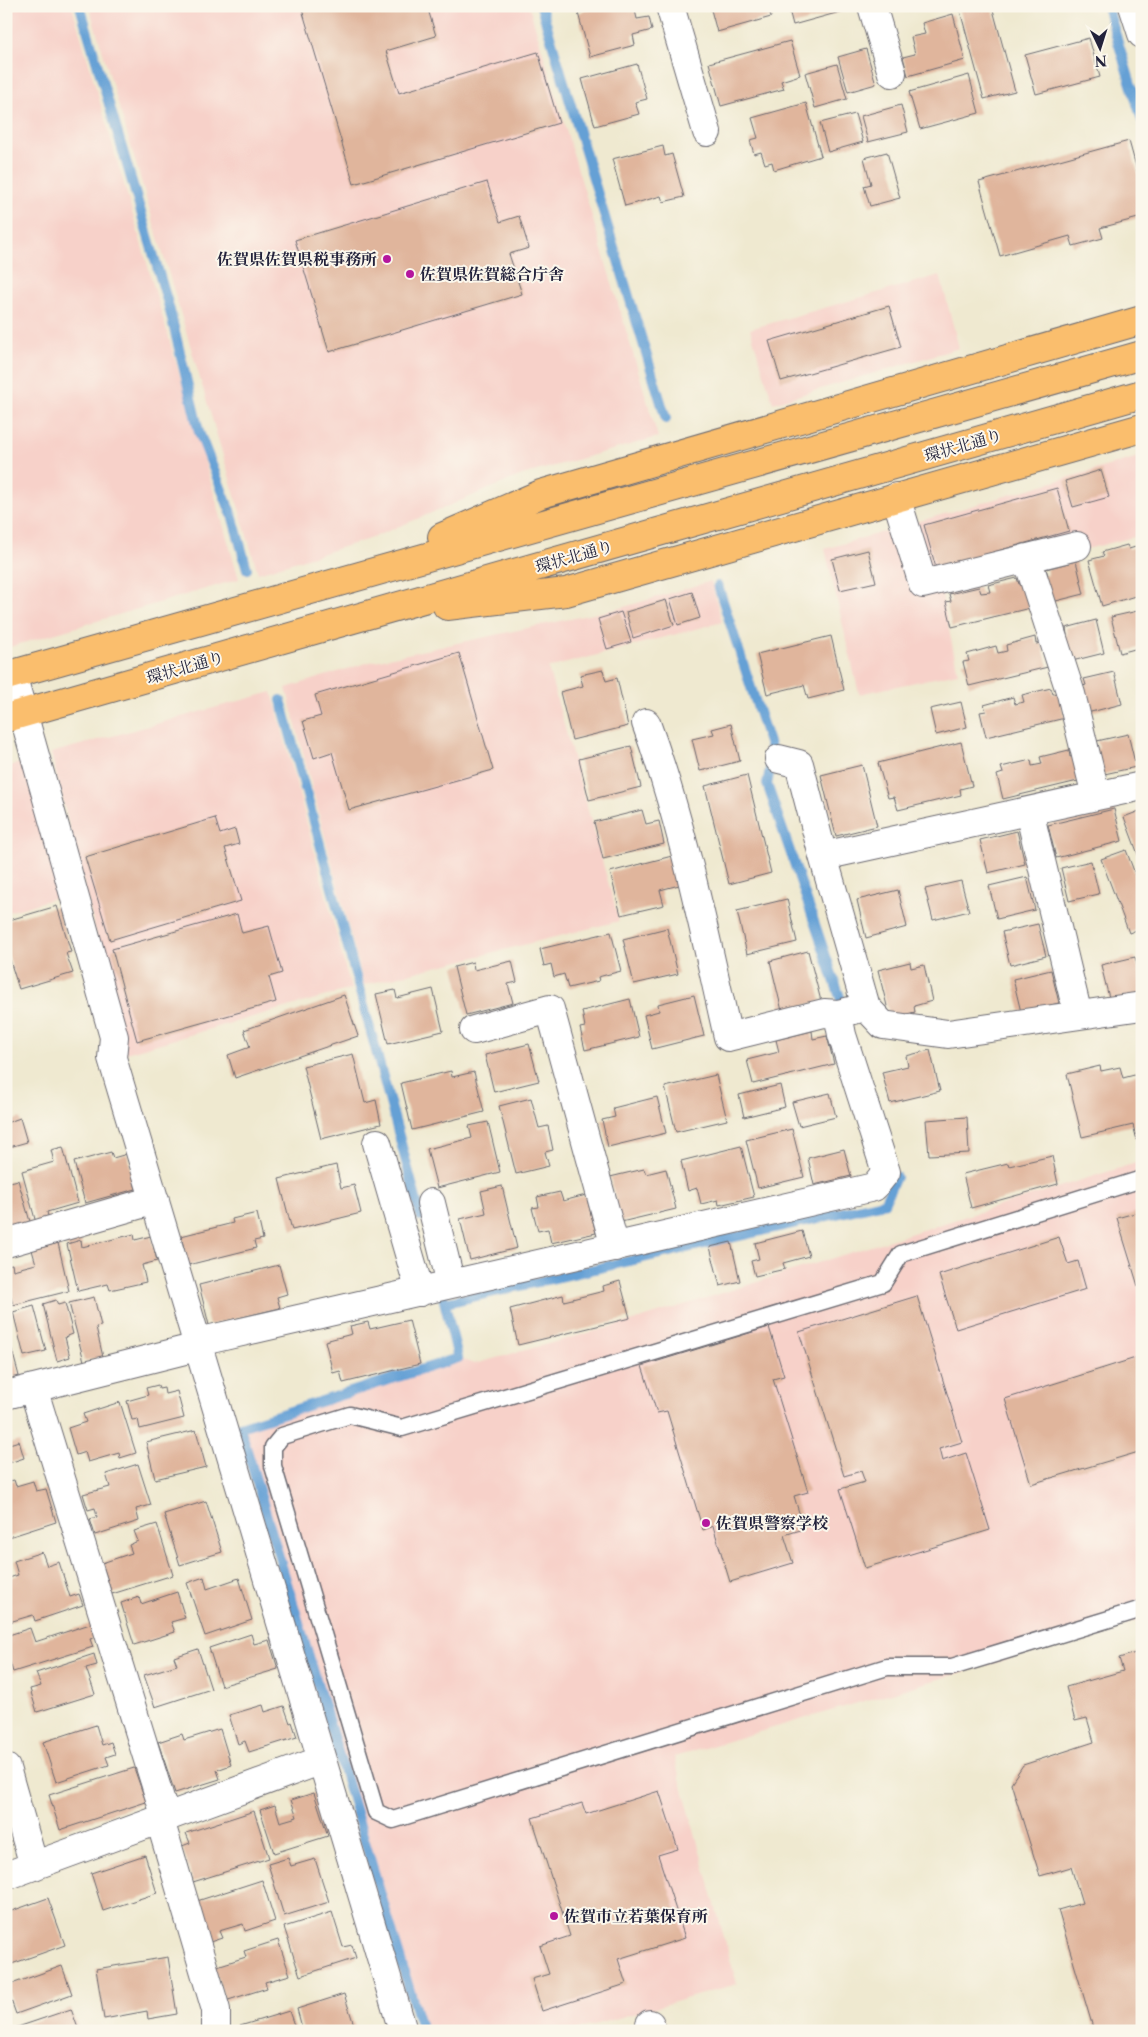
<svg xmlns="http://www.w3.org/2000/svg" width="1148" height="2037" font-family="'Libre Caslon Text','Noto Serif JP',serif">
  <rect width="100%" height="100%" fill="#fbf7ec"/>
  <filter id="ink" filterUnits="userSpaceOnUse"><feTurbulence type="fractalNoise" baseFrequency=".02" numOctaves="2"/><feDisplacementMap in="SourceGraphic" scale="10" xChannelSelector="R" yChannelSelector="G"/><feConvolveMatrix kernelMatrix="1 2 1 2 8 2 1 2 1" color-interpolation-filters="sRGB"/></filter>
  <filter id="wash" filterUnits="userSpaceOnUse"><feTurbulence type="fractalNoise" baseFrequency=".0096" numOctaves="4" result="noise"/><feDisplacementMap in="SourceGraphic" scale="20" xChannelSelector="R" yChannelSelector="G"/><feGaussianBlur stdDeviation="1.12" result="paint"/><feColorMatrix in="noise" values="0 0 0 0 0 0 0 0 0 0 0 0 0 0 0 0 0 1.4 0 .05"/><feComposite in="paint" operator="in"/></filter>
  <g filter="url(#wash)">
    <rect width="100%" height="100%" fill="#efe9d0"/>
    <path fill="#f7d1c9" d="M6 6H72L239 579 6 648Z
      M89 6H529L658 437 522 475 369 539 258 573Z
      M940 275 959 348 773 403 750 329Z
      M1142 456V535L940 586 958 673 859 694 825 549Z
      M711 581 722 622 548 668 619 921 364 985 286 688 370 662 621 608Z
      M272 692 351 989 126 1053 51 753Z
      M24 762 61 896 6 913V767Z
      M1142 1161V1619L674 1757 737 1984 573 2031H425L240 1427 458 1358 474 1364 633 1321Z"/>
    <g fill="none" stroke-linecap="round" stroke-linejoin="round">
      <path stroke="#65a0d5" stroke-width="10" d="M80 6 169 307 199 432 233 518 247 569
        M541 6 666 419
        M1107 6 1142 120
        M718 586 773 755 767 784 845 1012
        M281 700 421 1217
        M445 1303 884 1203 896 1177
        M422 2031 240 1427 458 1358 441 1288"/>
    </g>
    <g id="blocks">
      <path fill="#e0b59c" d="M301 6H427L436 36 386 51 399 93 538 52 559 123 354 184Z
        M598 6H634L637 19 649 17 652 30 633 35 635 45 590 57 578 13Z
        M710 6H768L771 17 717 32Z
        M788 6H858V7L793 25Z
        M992 6 1015 91 984 99 959 7Z
        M953 14 965 60 908 76 903 57 915 54 911 37 925 34 922 23Z
        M1089 38 1100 77 1036 94 1025 55Z
        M790 41 800 75 781 81 784 89 721 106 709 63Z
        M866 49 876 84 848 92 838 57Z
        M637 64 647 99 635 102 639 114 595 126 582 79Z
        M837 64 847 99 815 108 805 73Z
        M969 75 979 113 920 129 909 92Z
        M806 103 821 156 774 170 772 162 765 164 761 152 754 154 750 140 758 138 752 118Z
        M901 105 908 132 868 142 861 116Z
        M855 114 863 142 828 152 820 123Z
        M1129 141 1142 188V217L1100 228 1103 238 1073 246 1070 236 1000 256 979 182Z
        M663 146 665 156 672 154 684 197 663 202 661 196 625 206 612 159Z
        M887 152 900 198 870 206 864 186 871 184 864 158Z
        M487 182 500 222 519 216 529 248 509 254 522 294 329 352 295 240Z
        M889 306 901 347 781 381 769 341Z
        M1101 470 1109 497 1073 507 1065 481Z
        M1057 488 1069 531 936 568 924 525Z
        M1127 545 1129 549 1142 545V594L1102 606 1089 560 1104 556 1102 552Z
        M868 550 876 582 840 590 832 559Z
        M1076 561 1084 594 1048 603 1042 576 1048 575 1046 569Z
        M1017 578 1019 584 1024 583 1030 608 952 627 946 602 951 601 949 594 979 587 981 593 990 592 988 585Z
        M692 592 700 618 678 625 670 599Z
        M666 600 674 625 633 638 626 612Z
        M1142 610V647L1120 653 1111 617Z
        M621 612 631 642 607 649 598 619Z
        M1096 620 1104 653 1068 662 1062 635H1067L1066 628Z
        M831 636 844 690 808 699 804 685 767 694 757 654Z
        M1035 637 1036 644 1042 643 1048 667 969 686 963 662 969 661 967 654 996 646 998 653 1007 651 1006 645Z
        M459 653 493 770 349 810 332 752 314 758 303 721 321 716 315 695Z
        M603 670 606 681 617 678 628 726 572 740 560 692 583 686 580 675Z
        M1114 672 1122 704 1087 713 1080 687 1086 685 1084 679Z
        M1051 688 1053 694 1058 693 1065 718 986 737 980 712 986 711 984 705 1013 697 1015 704 1024 702 1022 695Z
        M961 702 967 727 936 735 930 709Z
        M731 724 740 761 700 771 692 739 714 734 712 729Z
        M1128 734 1136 767 1100 775 1094 749 1099 748 1097 741Z
        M961 742 972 786 960 789 961 795 898 810 894 797 888 798 878 763Z
        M631 746 641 787 589 800 579 759Z
        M1069 750 1070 757 1076 755 1082 780 1003 799 997 775 1003 773 1001 767 1031 760 1032 766 1042 764 1040 757Z
        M862 765 877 826 836 836 821 775Z
        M747 775 771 873 729 884 705 786Z
        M1114 809 1122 841 1056 858 1048 825Z
        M642 810 646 824 659 821 664 844 603 859 594 822Z
        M1142 810V865L1124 817Z
        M215 818 220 834 235 829 239 844 225 848 241 901 110 940 85 857Z
        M1017 831 1025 864 988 873 980 840Z
        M1126 850 1142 892V928L1129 933 1101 859Z
        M672 856 679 885 660 890 664 905 621 915 610 872Z
        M1091 861 1099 894 1069 901 1061 868Z
        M1027 877 1035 910 997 919 989 886Z
        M961 881 969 911 933 920 925 889Z
        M898 890 907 927 866 938 857 900Z
        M787 899 797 942 747 954 737 911Z
        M57 906 71 952 66 953 73 973 19 989 6 948V921Z
        M237 914 242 933 269 926 282 973 269 977 276 1002 137 1041 112 949Z
        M1038 924 1046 956 1010 965 1002 932Z
        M667 928 678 974 634 984 623 939Z
        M611 932 621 971 598 977 599 981 568 988 564 974 554 977 551 964 544 966 540 949Z
        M808 951 821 1001 782 1011 770 961Z
        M1135 957 1142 982V994L1110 1002 1101 965Z
        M512 961 517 982 508 984 513 1003 466 1015 454 967 473 962 474 970Z
        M910 962 911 968 924 965 932 1001 914 1006 915 1012 890 1018 878 970Z
        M1051 970 1059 1003 1021 1012 1013 979Z
        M433 989 443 1031 388 1044 376 994 395 990 397 998Z
        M344 995 358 1036 235 1078 228 1055 250 1047 244 1030Z
        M694 995 704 1036 652 1049 644 1015 659 1011 658 1004Z
        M630 999 639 1037 585 1050 580 1028 585 1027 582 1011Z
        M812 1031 813 1039 827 1036 834 1064 753 1084 747 1060 779 1052 776 1040Z
        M529 1044 539 1081 494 1092 485 1055Z
        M930 1050 940 1091 890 1103 882 1072 908 1066 906 1056Z
        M353 1054 365 1103 376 1100 381 1124 321 1139 303 1066Z
        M1100 1066 1101 1071 1120 1067 1123 1078 1142 1073V1151L1140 1152 1133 1125 1082 1137 1067 1074Z
        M451 1071 452 1077 474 1072 484 1112 412 1130 401 1083Z
        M716 1075 727 1120 676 1132 665 1087Z
        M780 1085 785 1107 744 1117 739 1095Z
        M830 1093 836 1117 799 1126 792 1102Z
        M657 1097 666 1133 608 1147 602 1120 615 1117 613 1108Z
        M531 1098 539 1128 548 1126 553 1150 545 1152 549 1166 516 1174 499 1106Z
        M967 1117 969 1153 929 1155 926 1120Z
        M20 1118 27 1142 6 1148V1123Z
        M488 1122 500 1172 437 1188 427 1149 472 1138 469 1126Z
        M792 1129 804 1177 758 1188 746 1140Z
        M741 1146 754 1197 719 1205 718 1200 701 1204 697 1188 688 1191 681 1161Z
        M63 1147 78 1203 47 1212 49 1220 36 1223 22 1171 54 1162 51 1150Z
        M844 1149 851 1176 814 1185 808 1158Z
        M111 1152 113 1158 127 1154 136 1189 85 1203 74 1162Z
        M1052 1156 1058 1184 971 1208 963 1174 1008 1163 1009 1166Z
        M336 1165 341 1188 354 1185 361 1213 292 1230 279 1179Z
        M644 1169 646 1174 666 1169 676 1209 621 1222 610 1177Z
        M18 1180 31 1225 10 1231 8 1225H6V1183Z
        M502 1186 517 1248 470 1260 460 1219 486 1213 481 1191Z
        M560 1192 563 1201 586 1195 596 1233 551 1243 548 1229 538 1231 532 1208 539 1207 537 1197Z
        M1142 1211V1285L1138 1286 1117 1218Z
        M257 1213 263 1239 254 1241 256 1248 188 1265 181 1236 233 1223 232 1219Z
        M802 1231 809 1256 783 1263 785 1269 755 1276 751 1261 759 1259 755 1243Z
        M134 1234 135 1240 151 1236 157 1261 142 1265 146 1282 110 1290 108 1284 78 1291 67 1244 81 1240 82 1247Z
        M1059 1237 1068 1264 1078 1261 1086 1289 956 1329 939 1275Z
        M731 1242 740 1281 720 1286 710 1247Z
        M58 1243 69 1291 13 1305 6 1280V1265L12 1264 13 1270 36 1264 32 1250Z
        M279 1265 287 1294 277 1297 280 1308 209 1325 199 1285Z
        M620 1281 630 1318 518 1345 510 1309 563 1295 564 1301 604 1291 603 1286Z
        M917 1296 962 1442 939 1449 942 1461 966 1453 990 1530 865 1568 840 1489 865 1482 861 1471 844 1476 799 1332Z
        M94 1297 101 1326 96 1327 103 1357 84 1361 69 1303Z
        M56 1300 58 1305 65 1303 73 1334 65 1337 70 1357 57 1361 43 1304Z
        M34 1306 46 1351 24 1356 13 1312Z
        M409 1320 420 1364 343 1383 340 1371 333 1373 325 1341 352 1334 350 1326 368 1322 370 1329Z
        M769 1327 784 1376 773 1379 808 1492 794 1496 804 1529 784 1535 793 1563 730 1582 713 1526 703 1530 667 1411 657 1413 642 1366Z
        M6 1328 19 1376 6 1379Z
        M1142 1356V1451L1031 1484 1005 1399Z
        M158 1385 159 1389 164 1388 165 1394 177 1391 184 1418 140 1429 138 1419 132 1420 127 1401 148 1395 146 1388Z
        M120 1402 136 1453 120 1458 119 1453 88 1462 85 1452 76 1455 68 1428 86 1422 83 1414Z
        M196 1430 206 1467 155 1479 146 1442Z
        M19 1441 24 1458 6 1464V1445Z
        M138 1464 151 1505 136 1509 139 1521 95 1535 90 1519 97 1517 95 1508 88 1510 83 1494 110 1487 106 1474Z
        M14 1480 16 1486 33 1481 36 1491 46 1489 56 1522 6 1538V1482Z
        M206 1501 222 1552 180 1565 164 1514Z
        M157 1524 173 1575 112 1594 102 1563 132 1553 129 1545 138 1541 134 1531Z
        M42 1552 47 1566 59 1562 70 1597 79 1594 83 1605 35 1621 33 1615 6 1623V1579L18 1575 14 1561Z
        M204 1577 207 1589 239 1578 252 1620 205 1636 187 1583Z
        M177 1592 185 1618 171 1622 175 1632 134 1645 121 1603 139 1597 141 1604Z
        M93 1623 97 1637 90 1639 93 1647 13 1672 6 1650V1636L30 1628 35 1642Z
        M251 1634 254 1644 269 1640 278 1669 221 1686 209 1648Z
        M198 1649 211 1689 155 1707 144 1675 177 1665 174 1657Z
        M1142 1651V2031H1094L1058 1910 1082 1903 1071 1867 1040 1876 1011 1783 1023 1765 1094 1742 1087 1718 1075 1721 1066 1687 1123 1671 1119 1658Z
        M94 1654 97 1665 86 1668 95 1694 37 1712 30 1689 41 1686 36 1673Z
        M263 1705 265 1712 284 1706 290 1723 292 1722 297 1737 249 1752 245 1741 238 1744 229 1715Z
        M96 1725 102 1745 111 1742 115 1754 106 1757 109 1765 56 1782 43 1742Z
        M220 1729 231 1765 217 1770 220 1779 175 1793 158 1742 182 1734 184 1740Z
        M134 1768 146 1802 60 1830 49 1795Z
        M659 1791 678 1849 658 1855 685 1938 618 1959 626 1984 542 2011 532 1979 549 1974 540 1946 570 1936 532 1818 582 1803 586 1814Z
        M314 1793 328 1836 274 1853 260 1810 275 1805 280 1822 297 1817 291 1800Z
        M254 1811 269 1858 193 1882 182 1846 190 1843 186 1833Z
        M145 1855 157 1893 103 1911 91 1873Z
        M288 1858 291 1866 315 1859 329 1902 284 1916 268 1864Z
        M262 1880 275 1921 245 1931 243 1924 219 1931 222 1938 207 1943 194 1902Z
        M48 1898 65 1945 6 1966V1913Z
        M332 1912 343 1947 352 1945 356 1958 300 1976 284 1927Z
        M278 1940 290 1975 265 1982 267 1988 225 2001 214 1967 246 1957 244 1951Z
        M168 1957 177 2014 148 2019 147 2011 104 2019 96 1969Z
        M62 1966 72 1994 16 2014 6 1986Z
        M344 1994 356 2031H303L297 2009Z
        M71 2009 79 2031H9V2030Z
        M289 2011 296 2031H241L240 2026Z"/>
    </g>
  </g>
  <g filter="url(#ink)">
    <use href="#blocks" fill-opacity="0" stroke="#6a686f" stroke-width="1"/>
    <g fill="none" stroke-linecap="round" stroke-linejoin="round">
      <g stroke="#6a686f" stroke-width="19">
        <path id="lane" d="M1142 1179 901 1254 883 1283 402 1428 350 1415 282 1436 273 1447V1466L376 1812 393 1820 887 1667H952L1142 1609"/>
      </g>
      <g stroke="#6a686f" stroke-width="30">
        <path id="street" d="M670 6 707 132
          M872 6 892 73
          M1133 6 1142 34
          M896 497 923 584 1077 546
          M1027 558 1071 694 1096 796
          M12 674 114 1037 112 1058 403 2031
          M646 723C683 824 704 931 728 1037L824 1013 838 1014 866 1007 823 856 799 764 779 759
          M1029 811 1078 1015
          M823 856 1142 786
          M866 1007 883 1025 948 1034 1142 1006
          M474 1030 550 1009 615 1247
          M377 1143 420 1292
          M431 1203 451 1284
          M6 1243 155 1200
          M33 1388 166 1818
          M6 1395 185 1350 211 1339 874 1187 886 1172 842 1035 838 1014
          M6 1768 34 1866
          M160 1820 216 2010V2031
          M6 1876 322 1760
          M650 2024 652 2031"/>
      </g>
      <g stroke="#6a686f" stroke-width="30">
        <path id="highway" d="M442 537 541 494 1142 320
          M447 606 566 592 1142 428
          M6 676 1142 355
          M6 718 1142 394"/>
      </g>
      <use href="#lane" stroke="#fff" stroke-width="16"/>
      <use href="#street" stroke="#fff" stroke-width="28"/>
      <use href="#highway" stroke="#fabe6d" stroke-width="28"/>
    </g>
  </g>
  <g fill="#b5179e" stroke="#fbf7ec" stroke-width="2">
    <circle cx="387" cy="259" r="5"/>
    <circle cx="410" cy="274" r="5"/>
    <circle cx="706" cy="1523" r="5"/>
    <circle cx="554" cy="1916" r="5"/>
  </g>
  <g text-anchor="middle" stroke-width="4" stroke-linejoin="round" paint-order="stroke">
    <g font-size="16" font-weight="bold" fill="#22223b" stroke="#fbf7ec" text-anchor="start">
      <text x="377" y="265" text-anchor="end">佐賀県佐賀県税事務所</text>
      <text x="420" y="280">佐賀県佐賀総合庁舎</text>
      <text x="716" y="1529">佐賀県警察学校</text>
      <text x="564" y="1922">佐賀市立若葉保育所</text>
    </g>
    <g font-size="16" fill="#22223b" stroke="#fbf7ec">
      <text transform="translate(963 445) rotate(-16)" y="6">環状北通り</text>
      <text transform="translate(574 556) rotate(-16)" y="6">環状北通り</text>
      <text transform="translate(185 667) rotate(-16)" y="6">環状北通り</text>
    </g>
  </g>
  <rect width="1148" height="2037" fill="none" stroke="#fbf7ec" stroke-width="25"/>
  <g transform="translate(1100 48) rotate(176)" stroke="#fbf7ec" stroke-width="4" paint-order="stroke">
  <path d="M0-4L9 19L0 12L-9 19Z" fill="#22223b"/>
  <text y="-8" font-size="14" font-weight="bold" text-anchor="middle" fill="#22223b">N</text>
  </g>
</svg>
